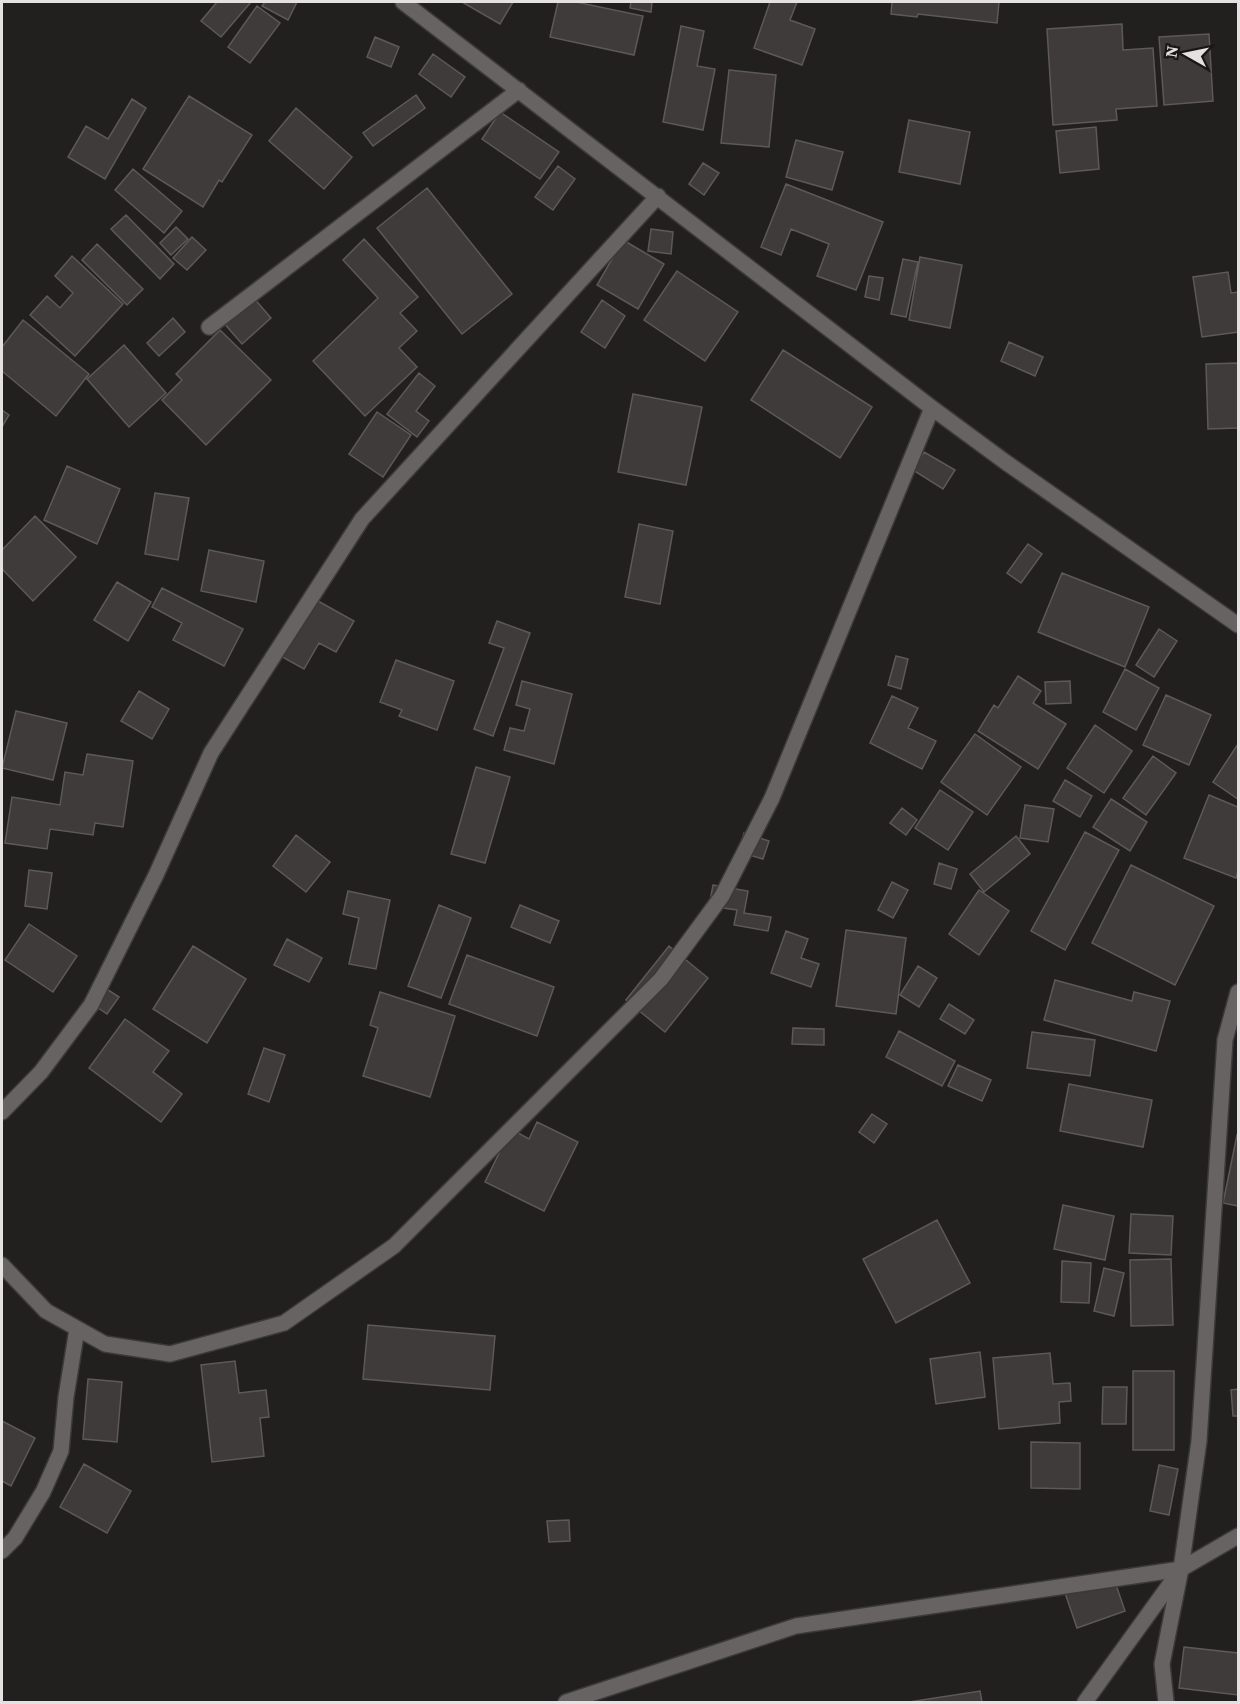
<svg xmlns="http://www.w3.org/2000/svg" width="1240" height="1704" font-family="'Source Serif 4',serif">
  <rect width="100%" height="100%" fill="#221f1f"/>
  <path fill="#3e3b3a" stroke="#5d5959" stroke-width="1.5" d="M217 2H251L221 37 201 21Z
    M265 2H297L288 20 262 6Z
    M462 2H513L500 24Z
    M558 2H576L643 16 634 55 550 37Z
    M631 2H652L651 12 630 8Z
    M770 2H797L790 20 815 29 802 65 754 48Z
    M892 2H999L997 23 918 14 917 17 891 14Z
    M257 6 280 23 250 63 228 47Z
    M1122 24 1123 50 1153 48 1157 106 1116 109 1117 120 1053 125 1047 29Z
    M681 26 704 31 697 66 715 69 703 130 663 122Z
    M1209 34 1213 101 1164 105 1159 37Z
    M375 37 399 47 391 67 367 57Z
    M433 54 465 77 451 97 419 74Z
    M729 70 776 75 769 147 721 143Z
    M416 95 425 108 373 146 363 133Z
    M189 96 252 135 222 182 219 180 203 207 143 169Z
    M132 99 146 108 105 179 68 157 86 126 108 139Z
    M296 108 352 157 324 189 269 141Z
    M500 112 559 152 540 179 482 139Z
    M909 120 970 132 960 184 899 172Z
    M1096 127 1099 169 1060 173 1056 131Z
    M796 140 843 152 832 190 786 177Z
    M703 163 719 173 704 195 689 184Z
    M558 166 575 179 553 210 535 197Z
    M133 169 182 211 164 233 115 190Z
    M786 184 883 222 856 290 817 276 829 244 791 229 781 255 761 247Z
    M427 188 512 294 462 334 377 228Z
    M126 215 174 264 160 279 111 229Z
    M176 227 188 239 171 255 160 243Z
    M651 229 673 232 671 254 648 251Z
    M192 237 206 250 187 270 173 258Z
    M364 239 418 297 400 313 417 331 399 348 417 367 365 416 313 361 378 298 343 260Z
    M623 240 664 264 638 309 597 285Z
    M97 244 143 289 127 305 82 260Z
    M72 256 123 304 75 356 30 315 47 296 60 308 73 293 55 276Z
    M920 257 962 265 950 328 909 320Z
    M903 259 918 262 906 317 891 314Z
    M677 271 738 312 705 361 644 320Z
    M1228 272 1231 293 1238 292V332L1202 337 1193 277Z
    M869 276 883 278 879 300 865 297Z
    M252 296 271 318 242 344 223 322Z
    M602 300 625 316 605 348 581 332Z
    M173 318 185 332 159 356 147 343Z
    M23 320 89 374 56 416 2 371V347Z
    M220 330 271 380 206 445 162 400 182 380 176 374Z
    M1009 342 1043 357 1035 376 1001 361Z
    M124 345 166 393 129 427 87 379Z
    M783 350 872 407 840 458 751 400Z
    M1238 363V428L1208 429 1206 364Z
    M419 373 435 386 416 411 429 421 417 437 387 414Z
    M633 394 702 407 686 485 618 472Z
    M2 410 9 415 2 427Z
    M377 412 411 435 383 477 349 454Z
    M924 452 955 470 943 489 913 470Z
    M67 466 120 489 97 544 44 520Z
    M155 493 189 498 178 560 145 554Z
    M35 516 76 557 33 601 2 569V550Z
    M639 524 673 531 660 604 625 597Z
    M1028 544 1042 554 1021 583 1007 573Z
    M209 550 264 561 256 602 201 591Z
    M1062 573 1149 607 1125 667 1038 632Z
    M117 582 151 602 128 641 94 620Z
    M162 588 243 629 224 666 173 640 182 623 152 607Z
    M309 596 354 621 336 652 319 643 304 669 277 654Z
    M497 621 530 633 493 736 474 729 504 648 489 643Z
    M1159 629 1177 641 1154 677 1136 665Z
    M896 656 908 659 901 689 888 685Z
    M396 660 454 681 437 730 399 716 402 710 380 702Z
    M1125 669 1159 688 1136 730 1103 712Z
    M1018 676 1041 691 1033 703 1066 724 1038 769 978 731 994 705 998 708Z
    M522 681 572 694 554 764 504 750 510 728 524 731 530 709 516 705Z
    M1070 681 1071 703 1046 704 1045 682Z
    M139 691 169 709 152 739 121 721Z
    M1166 695 1211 715 1189 765 1143 745Z
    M892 696 918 708 908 728 936 741 922 769 870 743Z
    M16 711 67 723 53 780 2 768Z
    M1095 725 1132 751 1104 793 1067 768Z
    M975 734 1021 767 987 815 941 782Z
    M1238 744V799L1213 782Z
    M87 754 133 761 123 827 95 823 93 835 50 829 47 849 5 843 12 797 60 805 65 772 83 775Z
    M1153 756 1176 773 1146 815 1123 798Z
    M476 767 510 777 485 863 451 854Z
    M1065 780 1092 796 1080 817 1053 801Z
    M940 790 973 812 948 850 915 828Z
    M1209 795 1238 807V871L1236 878 1184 858Z
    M1111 799 1147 822 1130 851 1093 827Z
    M1025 805 1054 809 1048 842 1020 838Z
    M902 808 917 820 906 835 890 823Z
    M1085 832 1119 850 1065 950 1031 931Z
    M744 833 769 841 763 859 739 852Z
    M296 835 330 862 306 892 273 866Z
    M1016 836 1030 854 984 892 970 874Z
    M939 863 957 869 951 889 934 884Z
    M1131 865 1214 906 1175 985 1092 943Z
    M29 870 52 873 47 909 25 906Z
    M892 882 908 890 893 918 878 910Z
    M713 885 748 891 744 913 771 917 768 931 734 925 737 910 709 906Z
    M979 890 1009 911 979 955 949 934Z
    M348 891 390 900 376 969 349 964 359 918 343 914Z
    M439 905 471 918 441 998 408 986Z
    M520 905 559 921 550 943 511 927Z
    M29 924 77 956 53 992 5 960Z
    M846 930 906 938 896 1014 836 1006Z
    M786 931 808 939 801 958 819 964 811 987 771 973Z
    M287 939 322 958 309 982 274 965Z
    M193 946 246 979 207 1043 153 1009Z
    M669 946 708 978 665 1032 626 1000Z
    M467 955 554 987 537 1036 449 1004Z
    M918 966 937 978 919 1007 900 995Z
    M1055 980 1132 1001 1134 992 1170 1001 1156 1051 1044 1020Z
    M102 986 119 997 107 1014 91 1003Z
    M380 992 455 1016 430 1097 363 1076 378 1028 370 1025Z
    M949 1004 974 1020 965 1034 940 1019Z
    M125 1019 169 1051 153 1072 182 1094 161 1122 89 1068Z
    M793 1028 824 1029V1045L792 1044Z
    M899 1031 955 1061 942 1086 886 1057Z
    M1032 1032 1095 1040 1090 1076 1027 1068Z
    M264 1048 285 1055 269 1102 248 1094Z
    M958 1065 991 1080 982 1101 948 1086Z
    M1069 1084 1152 1100 1143 1147 1060 1131Z
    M872 1114 887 1124 874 1143 859 1132Z
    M537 1122 578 1142 544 1211 485 1182 511 1129 529 1139Z
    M1237 1135 1238 1136V1206L1223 1203Z
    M1063 1205 1114 1216 1105 1260 1054 1249Z
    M1131 1214 1173 1216 1171 1255 1129 1253Z
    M937 1220 970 1283 896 1323 863 1259Z
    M1171 1259 1173 1325 1131 1326 1130 1260Z
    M1062 1261 1091 1263 1089 1303 1061 1302Z
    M1104 1268 1124 1273 1114 1316 1094 1311Z
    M368 1325 495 1336 490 1390 363 1379Z
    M980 1352 985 1397 936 1404 930 1359Z
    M1050 1353 1053 1384 1070 1383 1071 1401 1059 1402 1060 1423 999 1429 993 1358Z
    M235 1361 239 1393 266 1390 269 1417 260 1418 264 1456 212 1462 201 1365Z
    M1133 1371H1174V1450H1133Z
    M88 1379 122 1382 117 1442 83 1439Z
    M1103 1387H1127L1126 1424H1102Z
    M1238 1389V1416H1233L1231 1390Z
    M2 1421 35 1438 11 1486 2 1481Z
    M1031 1442 1080 1443V1489L1031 1488Z
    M84 1464 131 1491 107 1533 60 1507Z
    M1159 1465 1178 1469 1169 1515 1150 1511Z
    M569 1520 570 1541 549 1542 547 1521Z
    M1113 1576 1125 1611 1077 1628 1065 1593Z
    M1184 1647 1238 1653V1695L1179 1688Z
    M980 1691 982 1702H909Z"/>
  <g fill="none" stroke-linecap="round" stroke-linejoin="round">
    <g stroke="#3b3939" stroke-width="18">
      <path id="minor" d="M403 2 932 408 1004 461 1238 625
        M209 327 519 90
        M2 1112 41 1072 91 1005 156 875 211 753 362 519 658 196
        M2 1265 46 1311 105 1344 170 1354 284 1323 394 1246 661 979 722 896 772 798 932 408
        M2 1551 15 1538 43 1492 61 1451 66 1397 77 1329
        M566 1702 796 1626 1181 1569
        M1085 1702 1181 1569 1238 1536
        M1166 1702 1162 1664 1181 1569 1199 1441 1225 1040 1238 992"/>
    </g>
    <use href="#minor" stroke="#666362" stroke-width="15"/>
  </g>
  <rect width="1240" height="1704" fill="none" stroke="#e3e1e1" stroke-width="6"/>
  <g transform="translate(1186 54) rotate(279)" stroke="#191616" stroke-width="4.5" paint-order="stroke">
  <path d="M0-4.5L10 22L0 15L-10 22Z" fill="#e3e1e1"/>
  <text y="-9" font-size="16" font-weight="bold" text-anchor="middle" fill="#e3e1e1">N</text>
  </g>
</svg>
